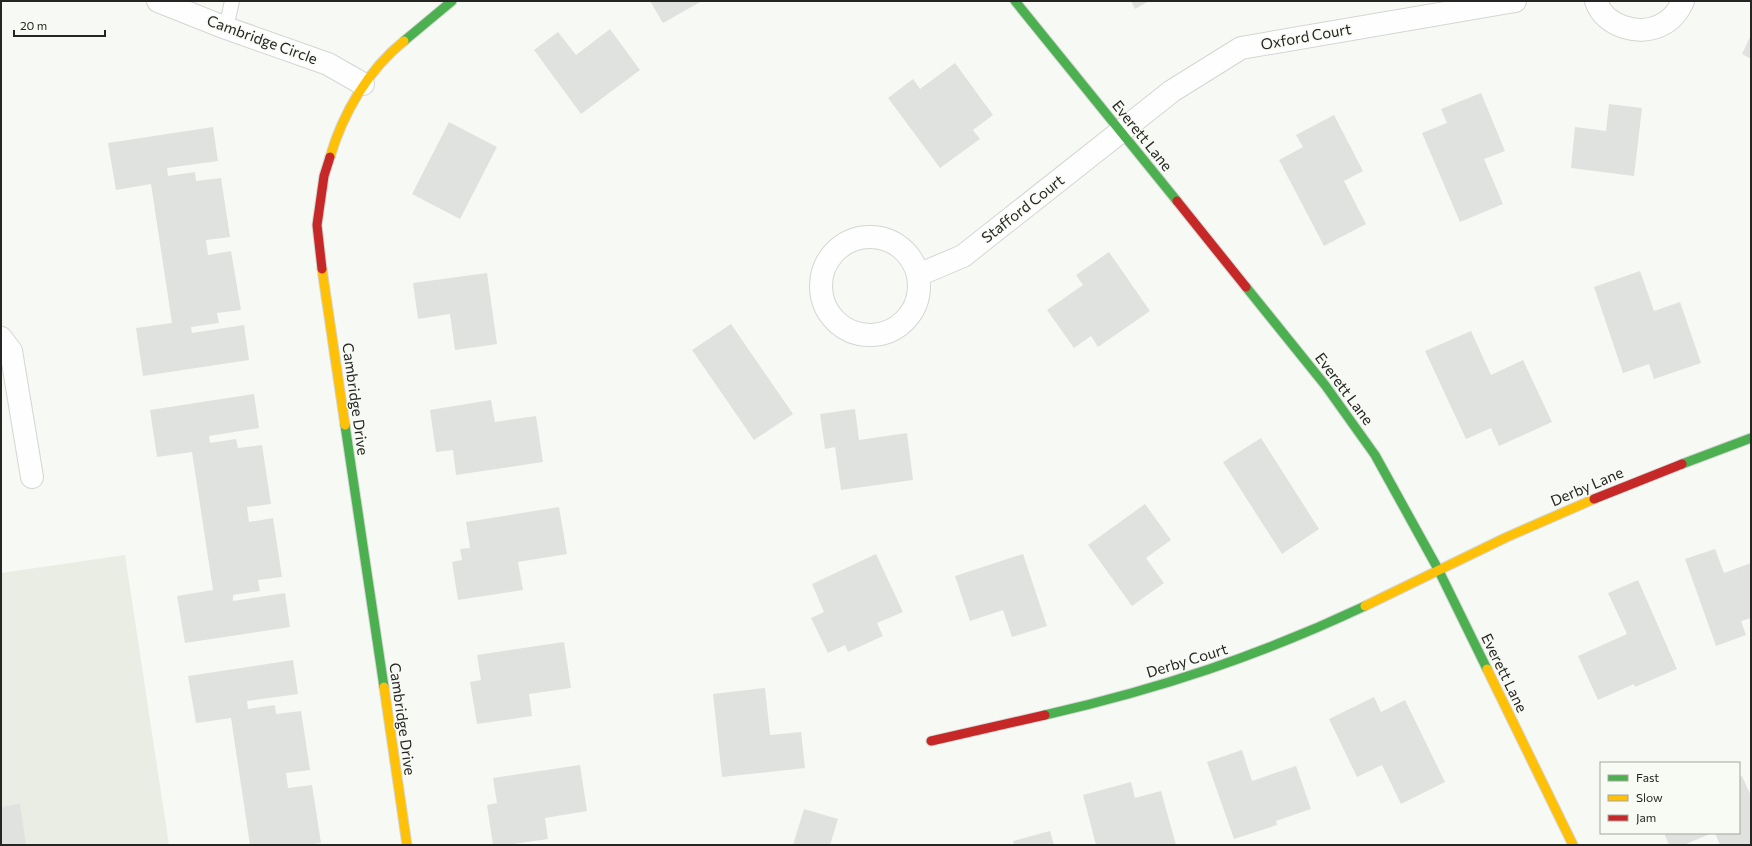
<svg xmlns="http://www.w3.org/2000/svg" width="1752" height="846" font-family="Commissioner,sans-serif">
  <rect width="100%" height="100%" fill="#f7f9f5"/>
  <path fill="#eaede4" d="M125 555 169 845H1V573Z"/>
  <path fill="#e0e2df" d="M650 1H702L663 23Z
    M1131 1H1149L1135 9Z
    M610 29 640 70 581 114 534 50 558 32 576 55Z
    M1751 35V59L1742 54Z
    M955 63 993 115 973 130 980 139 940 168 888 98 913 79 920 89Z
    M1481 93 1505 151 1484 159 1503 204 1460 222 1422 133 1447 123 1441 109Z
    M1609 104 1642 108 1634 176 1571 168 1575 127 1606 131Z
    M1334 115 1363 171 1344 181 1366 224 1324 246 1279 160 1303 147 1296 135Z
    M449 122 497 147 460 219 412 194Z
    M213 127 218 161 167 168 168 176 195 172 196 181 221 178 230 237 206 240 208 255 231 251 241 310 217 313 219 323 191 327 192 333 244 325 249 360 143 376 136 328 172 323 151 184 116 190 108 143Z
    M1109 252 1150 311 1098 347 1091 336 1074 348 1047 310 1083 285 1076 275Z
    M1640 271 1654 311 1680 302 1701 363 1654 379 1649 364 1623 373 1594 287Z
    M487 273 497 344 455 350 450 314 418 319 413 283Z
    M731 324 793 414 754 440 692 350Z
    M1471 331 1491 375 1523 360 1552 422 1499 446 1491 428 1466 439 1425 351Z
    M254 394 259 428 209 436 210 443 236 439 238 448 262 445 271 504 247 507 249 522 273 518 282 577 258 580 260 591 233 595V601L285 593 290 627 185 643 177 596 213 590 192 452 157 457 150 410Z
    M491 400 495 422 536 416 543 462 456 475 453 450 436 452 430 410Z
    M855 409 859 440 907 433 913 480 841 490 835 447 825 449 820 414Z
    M1261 438 1319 529 1282 554 1223 462Z
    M1145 504 1171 540 1146 558 1164 583 1132 606 1088 545Z
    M559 507 567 554 518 562 523 590 458 600 452 562 462 560 460 549 470 548 466 522Z
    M1715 549 1724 573 1751 563V618L1741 621 1746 635 1716 646 1685 559Z
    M876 554 903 612 877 623 883 636 848 652 845 645 828 653 811 618 824 612 812 584Z
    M1023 554 1047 626 1012 637 1003 610 970 621 955 576Z
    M1638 580 1677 669 1635 687 1634 684 1598 700 1578 656 1627 634 1608 593Z
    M564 642 571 688 529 694 532 716 477 724 470 682 481 680 477 655Z
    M293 660 298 694 247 701 248 709 275 705 276 714 301 711 310 770 286 773 288 788 312 785 321 843 306 845H250L231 718 196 723 188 676Z
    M765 688 770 735 801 732 805 768 722 777 713 694Z
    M1374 697 1381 712 1405 700 1445 782 1401 804 1382 765 1357 777 1329 719Z
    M1242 750 1252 781 1296 766 1311 809 1276 821 1277 825 1234 839 1207 762Z
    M580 765 587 811 545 818 548 839 506 845H493L487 805 497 803 493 778Z
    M1742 776 1751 796V845H1720L1715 833H1739V778Z
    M1131 782 1135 798 1161 791 1176 845H1096L1083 795Z
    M20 804 26 845H1V807Z
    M804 809 838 819 830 845H793Z
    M1050 831 1054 845H1014L1013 841Z
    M1664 833H1712L1684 845H1669Z"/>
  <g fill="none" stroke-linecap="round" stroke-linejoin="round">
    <g stroke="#d4d6d3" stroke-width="16">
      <path id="lane" d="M226 28 232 1"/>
    </g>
    <g stroke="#d4d6d3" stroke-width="24">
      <path id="street" d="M158 1 226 28 328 64 363 84
        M1596 1C1604 27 1641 37 1663 24 1673 19 1679 10 1683 1
        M821 286a49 49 0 1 1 98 0a49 49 0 1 1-98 0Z
        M918 275 963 256 1172 91 1241 48 1515 1
        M1 338 11 351 32 477"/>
    </g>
    <g stroke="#d4d6d3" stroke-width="11">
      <path id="fast" d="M1015 1 1177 201
        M404 41 452 1
        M1246 287 1325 385 1375 455 1438 569 1487 669
        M345 425 384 687
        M1682 464 1751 438
        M1045 715C1159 689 1259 656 1365 606"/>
    </g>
    <g stroke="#d4d6d3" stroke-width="11">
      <path id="slow" d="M330 157C343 113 368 70 404 41
        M322 269 345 425
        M1365 606 1507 537 1594 499
        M1487 669 1573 845
        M384 687 407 845"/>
    </g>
    <g stroke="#d4d6d3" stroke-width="11">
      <path id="jam" d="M1177 201 1246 287
        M322 269 317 225 324 176 330 157
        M1594 499 1682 464
        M931 741 1045 715"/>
    </g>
    <use href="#lane" stroke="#fefefe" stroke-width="14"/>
    <use href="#street" stroke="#fefefe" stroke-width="22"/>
    <use href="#fast" stroke="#4caf50" stroke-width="9"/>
    <use href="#slow" stroke="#ffc107" stroke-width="9"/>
    <use href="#jam" stroke="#c62828" stroke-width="9"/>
  </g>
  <g text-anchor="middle" stroke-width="3" stroke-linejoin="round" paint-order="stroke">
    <g font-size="15" fill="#252623" stroke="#f8faf4">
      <text transform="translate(1306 37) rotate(-10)" y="5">Oxford Court</text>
      <text transform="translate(262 40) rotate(20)" y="5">Cambridge Circle</text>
      <text transform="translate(1142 136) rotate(51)" y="5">Everett Lane</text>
      <text transform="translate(1023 209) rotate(-38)" y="5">Stafford Court</text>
      <text transform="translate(1344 389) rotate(53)" y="5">Everett Lane</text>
      <text transform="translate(355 399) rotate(82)" y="5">Cambridge Drive</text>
      <text transform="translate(1587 487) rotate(-23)" y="5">Derby Lane</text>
      <text transform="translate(1187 661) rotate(-17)" y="5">Derby Court</text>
      <text transform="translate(1504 673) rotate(64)" y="5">Everett Lane</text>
      <text transform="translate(402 719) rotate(82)" y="5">Cambridge Drive</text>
    </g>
  </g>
  <rect width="1752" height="846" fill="none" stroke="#252623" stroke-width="4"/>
  <rect x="1600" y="762" width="140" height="72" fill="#f8faf4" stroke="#a4a5a0"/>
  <rect x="1608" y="775" width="20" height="6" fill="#4caf50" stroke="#a4a5a0"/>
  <text x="1636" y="782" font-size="12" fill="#252623">Fast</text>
  <rect x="1608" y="795" width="20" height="6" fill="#ffc107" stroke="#a4a5a0"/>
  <text x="1636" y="802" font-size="12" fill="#252623">Slow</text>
  <rect x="1608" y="815" width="20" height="6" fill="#c62828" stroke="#a4a5a0"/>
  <text x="1636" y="822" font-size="12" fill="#252623">Jam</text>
  <path d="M14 30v6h91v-6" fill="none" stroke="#252623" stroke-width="2"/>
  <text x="20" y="30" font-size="12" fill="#252623" stroke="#f8faf4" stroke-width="3" paint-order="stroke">20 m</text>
</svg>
